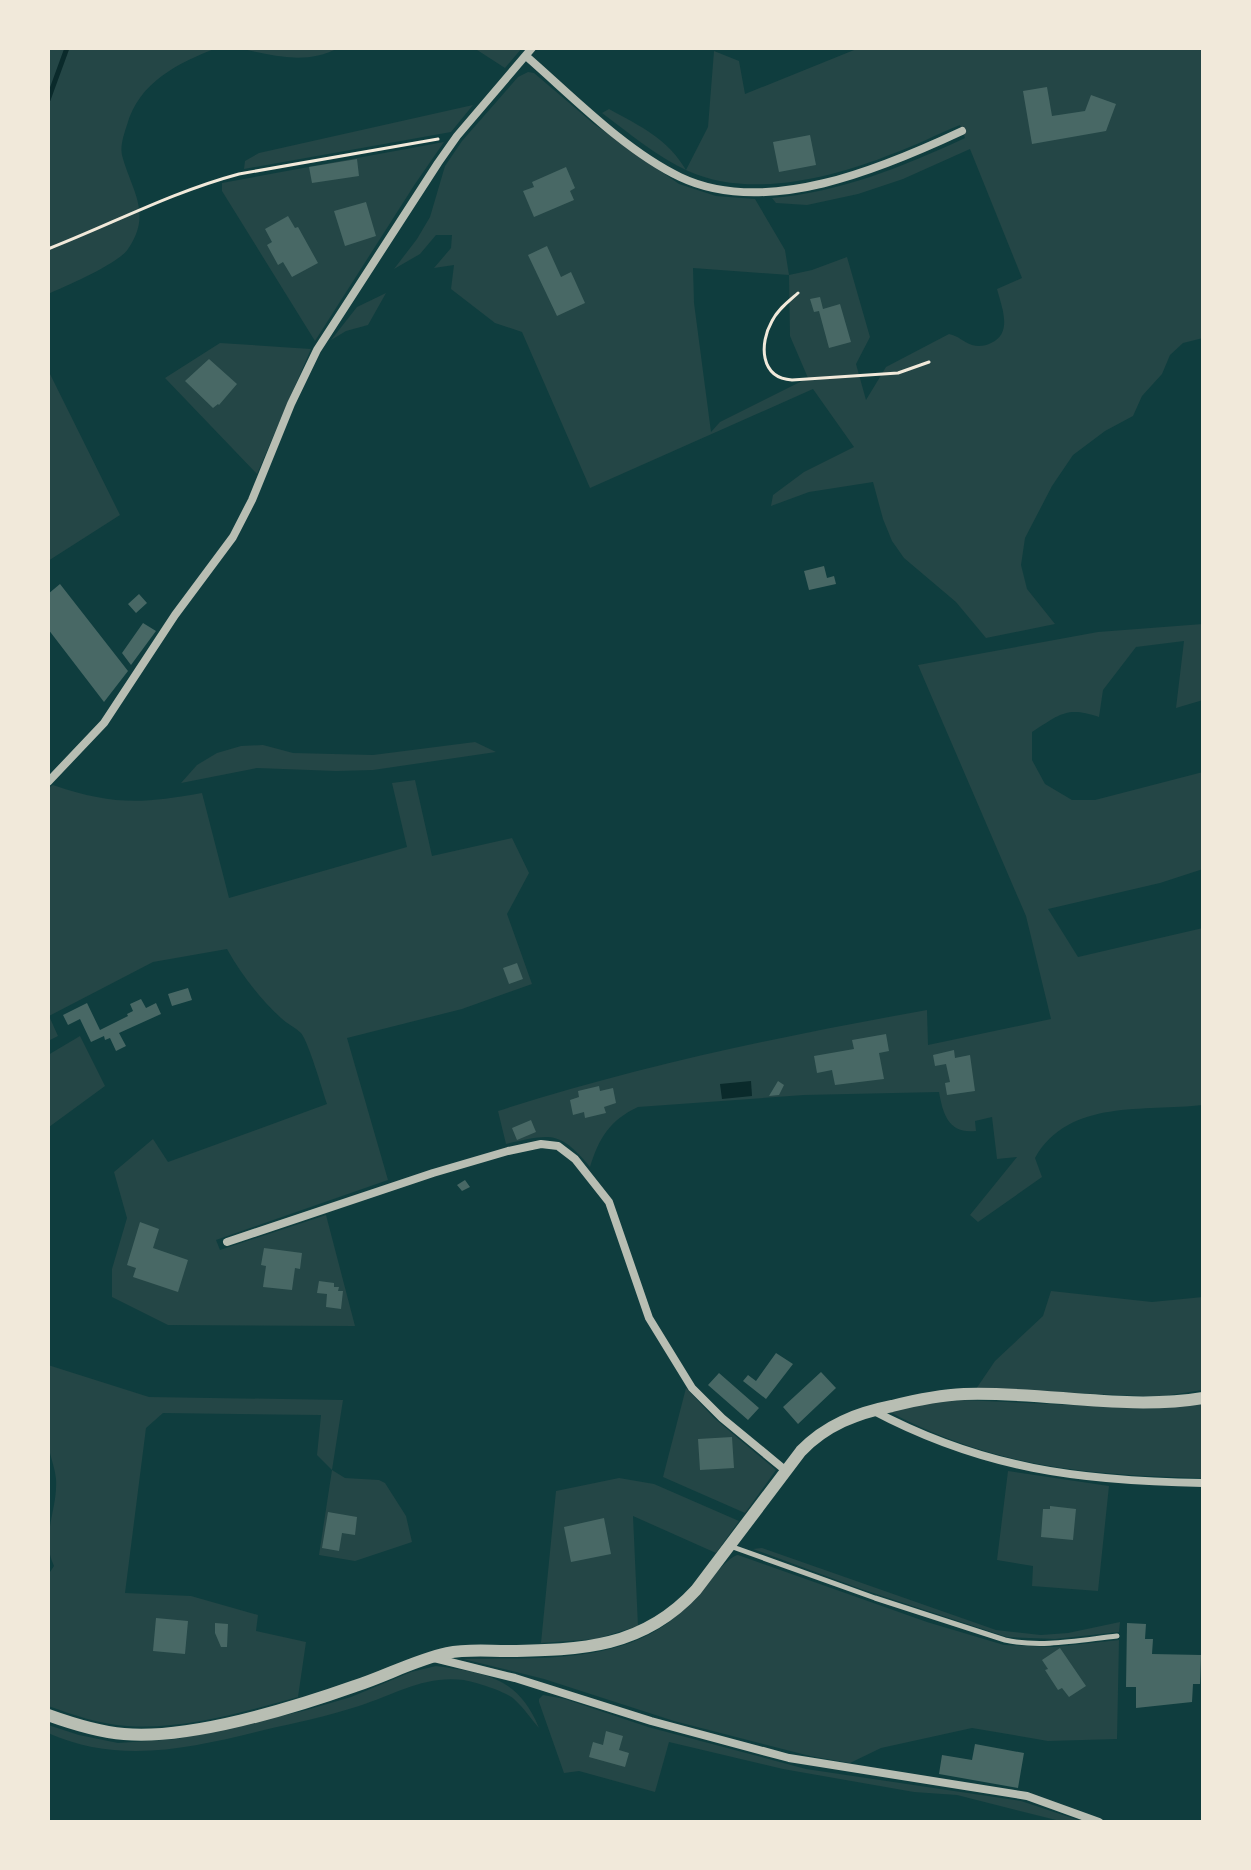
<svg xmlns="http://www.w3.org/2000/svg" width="1251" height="1870" font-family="Poppins,sans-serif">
  <rect width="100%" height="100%" fill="#0f3d3e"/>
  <path fill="#244646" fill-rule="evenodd" d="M48 48H217C178 63 139 82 127 125 124 134 120 146 122 155 131 190 153 213 128 249 118 264 66 286 48 294Z
    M239 48H338C307 65 272 56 239 48Z
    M474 48H522L505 68Z
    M859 48H1203V338L1183 343 1170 355 1162 374 1142 396 1133 416 1105 431 1073 455 1052 486 1025 538 1021 565 1027 589 1055 624 986 638 956 602 904 558 892 541 883 519 873 482 809 492 771 506 773 495 804 472 854 447 813 389 590 488 522 332 495 323 451 289 454 265 434 268 451 248 452 235H436L420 254 394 269 417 239 430 217 445 166 462 141 518 77 528 72 534 73 594 124 679 184 716 196 755 199 785 250 789 275 812 270 847 257 870 337 856 364 866 400 886 367 949 334C959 336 963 342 972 345 978 347 986 346 991 343 1013 333 1002 308 997 289L1022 278 970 149 903 179 858 194 807 205 776 203 772 198C841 192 902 167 965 138L960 125C937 134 915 146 892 154 832 178 750 199 688 171 657 157 629 133 602 113L609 109C640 126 668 139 686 170L708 127 714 51 739 61 745 94ZM693 268 789 275 790 336 808 378 720 422 711 432 694 303Z
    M473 105 451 132 244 169 245 161 259 153Z
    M444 142 415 184 315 341 222 191V183Z
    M386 293 368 325 346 331 331 340 357 307Z
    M220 343 311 349 257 474 165 378Z
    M48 370 120 515 48 561Z
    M1203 624V700L1176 708 1184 641 1136 647 1103 690 1099 717C1067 706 1060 714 1032 732V760L1045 784 1072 800H1095L1203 772V869L1160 883 1048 909 1078 957 1203 928V1105C1145 1112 1069 1098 1035 1158L1042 1177 978 1222 970 1215 1017 1157 997 1159 992 1117 975 1121 976 1131C949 1134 943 1115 939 1092L804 1095 638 1107C610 1120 599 1138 590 1167 559 1130 551 1134 506 1144L498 1111C638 1066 782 1036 927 1010L928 1045 1051 1019 1026 916 918 665 1098 632Z
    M475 742 496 752 373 770 336 771 257 768 181 783 197 765 217 753 241 746 263 745 293 753 373 755Z
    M415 780 432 856 512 838 529 873 507 914 532 984 462 1009 347 1038 388 1180 216 1240 220 1250 326 1215 355 1326 168 1325 112 1297V1269L127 1218 114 1172 153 1139 168 1162 327 1104C322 1089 309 1043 301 1033 295 1027 287 1024 281 1018 260 999 241 974 227 949L153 962 49 1016 58 1036 48 1041V788L53 785C112 805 141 804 202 793L229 898 407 847 392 783Z
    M80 1036 105 1086 49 1127 48 1055Z
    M1051 1291 1152 1302 1203 1297V1390L1163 1396H1142L976 1389 995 1361 1043 1316Z
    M48 1365 149 1397 343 1400 332 1470 345 1478 379 1480 385 1483 406 1516 412 1542 355 1561 319 1555 332 1470 317 1455 321 1415 163 1413 146 1428 125 1593 191 1596 258 1615 256 1631 306 1642 298 1697C244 1712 183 1730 127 1726 99 1724 74 1715 48 1706V1575L54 1566C40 1537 58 1510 56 1479 55 1467 49 1454 48 1442 46 1417 48 1391 48 1365Z
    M686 1388 714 1418 776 1470 745 1513 663 1477Z
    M962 1400 1138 1408 1203 1404V1478C1087 1475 992 1467 888 1411L936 1402Z
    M1008 1471 1109 1486 1098 1591 1032 1586 1033 1566 997 1560Z
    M619 1478 654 1484 739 1521 716 1553 633 1516 638 1626 596 1639 541 1643 556 1491Z
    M762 1548 996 1630 1041 1635 1068 1633 1120 1622 1119 1632 1055 1639 1007 1637 861 1589 753 1549Z
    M738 1555 927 1622 1004 1645 1053 1647 1119 1640 1117 1739 1048 1741 972 1728 881 1748 850 1763 810 1756 674 1721 544 1679 463 1659C531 1657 609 1665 668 1623 687 1610 724 1557 738 1555Z
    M436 1666C486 1673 518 1677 539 1728 531 1719 524 1708 515 1700 508 1692 475 1682 464 1680 425 1675 395 1694 359 1706 328 1716 295 1723 264 1730 191 1748 120 1765 48 1733V1725L79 1735 118 1743 177 1739 303 1711 351 1697 411 1672Z
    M543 1695 565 1699 648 1727 806 1769 1021 1801 1084 1822H1064L957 1795 914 1792 783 1769 669 1742 655 1792 579 1771 564 1773 539 1702V1699Z"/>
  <path fill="#0a2a2b" d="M751 1081 752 1096 722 1099 720 1084Z"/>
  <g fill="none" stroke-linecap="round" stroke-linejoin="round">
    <path stroke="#0a2a2b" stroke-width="5" d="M48 100 67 48"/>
  </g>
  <path fill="#486865" d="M1047 87 1052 116 1085 111 1091 95 1116 104 1106 131 1032 144 1023 91Z
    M810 135 816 165 779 172 773 142Z
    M357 159 359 176 312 183 309 167Z
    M566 167 575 188 570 191 574 200 534 217 523 191 534 187 532 182Z
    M366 202 376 236 345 246 334 211Z
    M288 216 295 228 298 227 318 263 292 277 283 262 278 265 267 245 272 242 265 229Z
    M547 246 561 277 571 272 585 303 557 316 528 255Z
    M820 297 823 309 840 304 851 342 829 348 819 311 814 312 810 299Z
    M209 359 237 384 219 405 218 404 213 408 185 381Z
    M824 566 827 578 834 576 836 584 809 590 804 571Z
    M60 584 128 671 104 702 48 629V594Z
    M139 594 147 603 136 613 128 604Z
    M143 623 156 631 131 665 122 653Z
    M517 963 523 979 509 984 503 968Z
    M188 988 192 1000 172 1006 168 994Z
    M141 999 146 1008 156 1003 161 1014 119 1033 126 1046 116 1051 110 1038 105 1040 104 1036 91 1042 80 1019 68 1025 63 1015 87 1003 100 1030 128 1016 127 1014 133 1011 130 1004Z
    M886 1034 889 1051 879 1053 884 1079 835 1085 832 1070 817 1073 814 1056 854 1049 852 1040Z
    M954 1050 955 1058 970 1055 975 1091 947 1095 945 1083 950 1082 946 1064 935 1066 933 1055Z
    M778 1081 784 1085 779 1095 769 1096Z
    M599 1086 600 1091 613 1088 616 1103 604 1107 606 1113 585 1118 584 1112 573 1115 570 1100 579 1097 578 1091Z
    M531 1120 536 1132 517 1140 512 1128Z
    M465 1180 470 1187 462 1191 457 1185Z
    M140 1222 159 1229 153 1248 188 1260 178 1292 133 1277 136 1268 127 1265Z
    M264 1248 302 1253 300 1269 295 1268 292 1290 263 1287 266 1266 261 1265Z
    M319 1281 334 1283V1287H339L338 1291H343L341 1309 326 1307 327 1294 317 1293Z
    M776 1353 793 1364 766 1399 743 1381 748 1375 756 1381Z
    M821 1372 836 1388 798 1424 783 1407Z
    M719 1373 759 1408 748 1420 708 1385Z
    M732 1437 734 1468 700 1470 698 1439Z
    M1050 1506 1076 1509 1073 1540 1041 1537 1043 1509H1050Z
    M328 1512 357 1517 355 1535 342 1533 339 1551 322 1548Z
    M604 1518 611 1554 571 1562 564 1527Z
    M156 1618 188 1621 185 1654 153 1651Z
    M215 1623 228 1624 227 1647H221L215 1633Z
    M1127 1623 1146 1624 1145 1639H1153L1152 1654 1201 1655 1200 1684H1193L1192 1702 1136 1708V1687H1126Z
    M1060 1648 1086 1686 1069 1697 1062 1688 1058 1690 1045 1670 1048 1669 1042 1660Z
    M606 1731 623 1736 619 1750 629 1753 625 1767 589 1757 593 1742 603 1745Z
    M975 1744 1024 1753 1018 1788 939 1774 942 1755 972 1760Z"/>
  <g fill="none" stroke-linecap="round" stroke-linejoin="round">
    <path stroke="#f1e9da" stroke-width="3" d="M48 249C112 224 172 192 239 174L438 139
      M798 293C789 301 778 309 772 321 759 344 760 378 792 380L898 373 929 362"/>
    <path stroke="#b8beb3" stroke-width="5" d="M730 1546 875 1598 1005 1640C1041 1648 1080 1640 1117 1636"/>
    <path stroke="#b8beb3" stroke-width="8" d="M526 56C572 96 624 150 680 177 766 218 883 168 962 131
      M48 782 104 723 175 615 233 537 252 500 291 404 317 350 438 163 457 136 532 48
      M227 1242 433 1173 508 1151 541 1144 558 1146 575 1159 609 1202 649 1318 692 1388 722 1418 785 1470
      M872 1410C983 1469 1080 1481 1203 1483
      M434 1658 515 1678 651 1721 789 1758 1027 1796 1099 1822"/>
    <path stroke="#b8beb3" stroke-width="12" d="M48 1715C73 1724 98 1732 124 1734 189 1740 293 1708 355 1686 386 1676 415 1660 447 1653 467 1649 487 1651 507 1651 582 1650 643 1648 696 1590L801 1451C826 1425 857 1413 892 1406 916 1400 940 1395 964 1394 1044 1391 1124 1411 1203 1398"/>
  </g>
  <rect width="1251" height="1870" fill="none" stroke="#f1e9da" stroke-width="100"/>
</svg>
